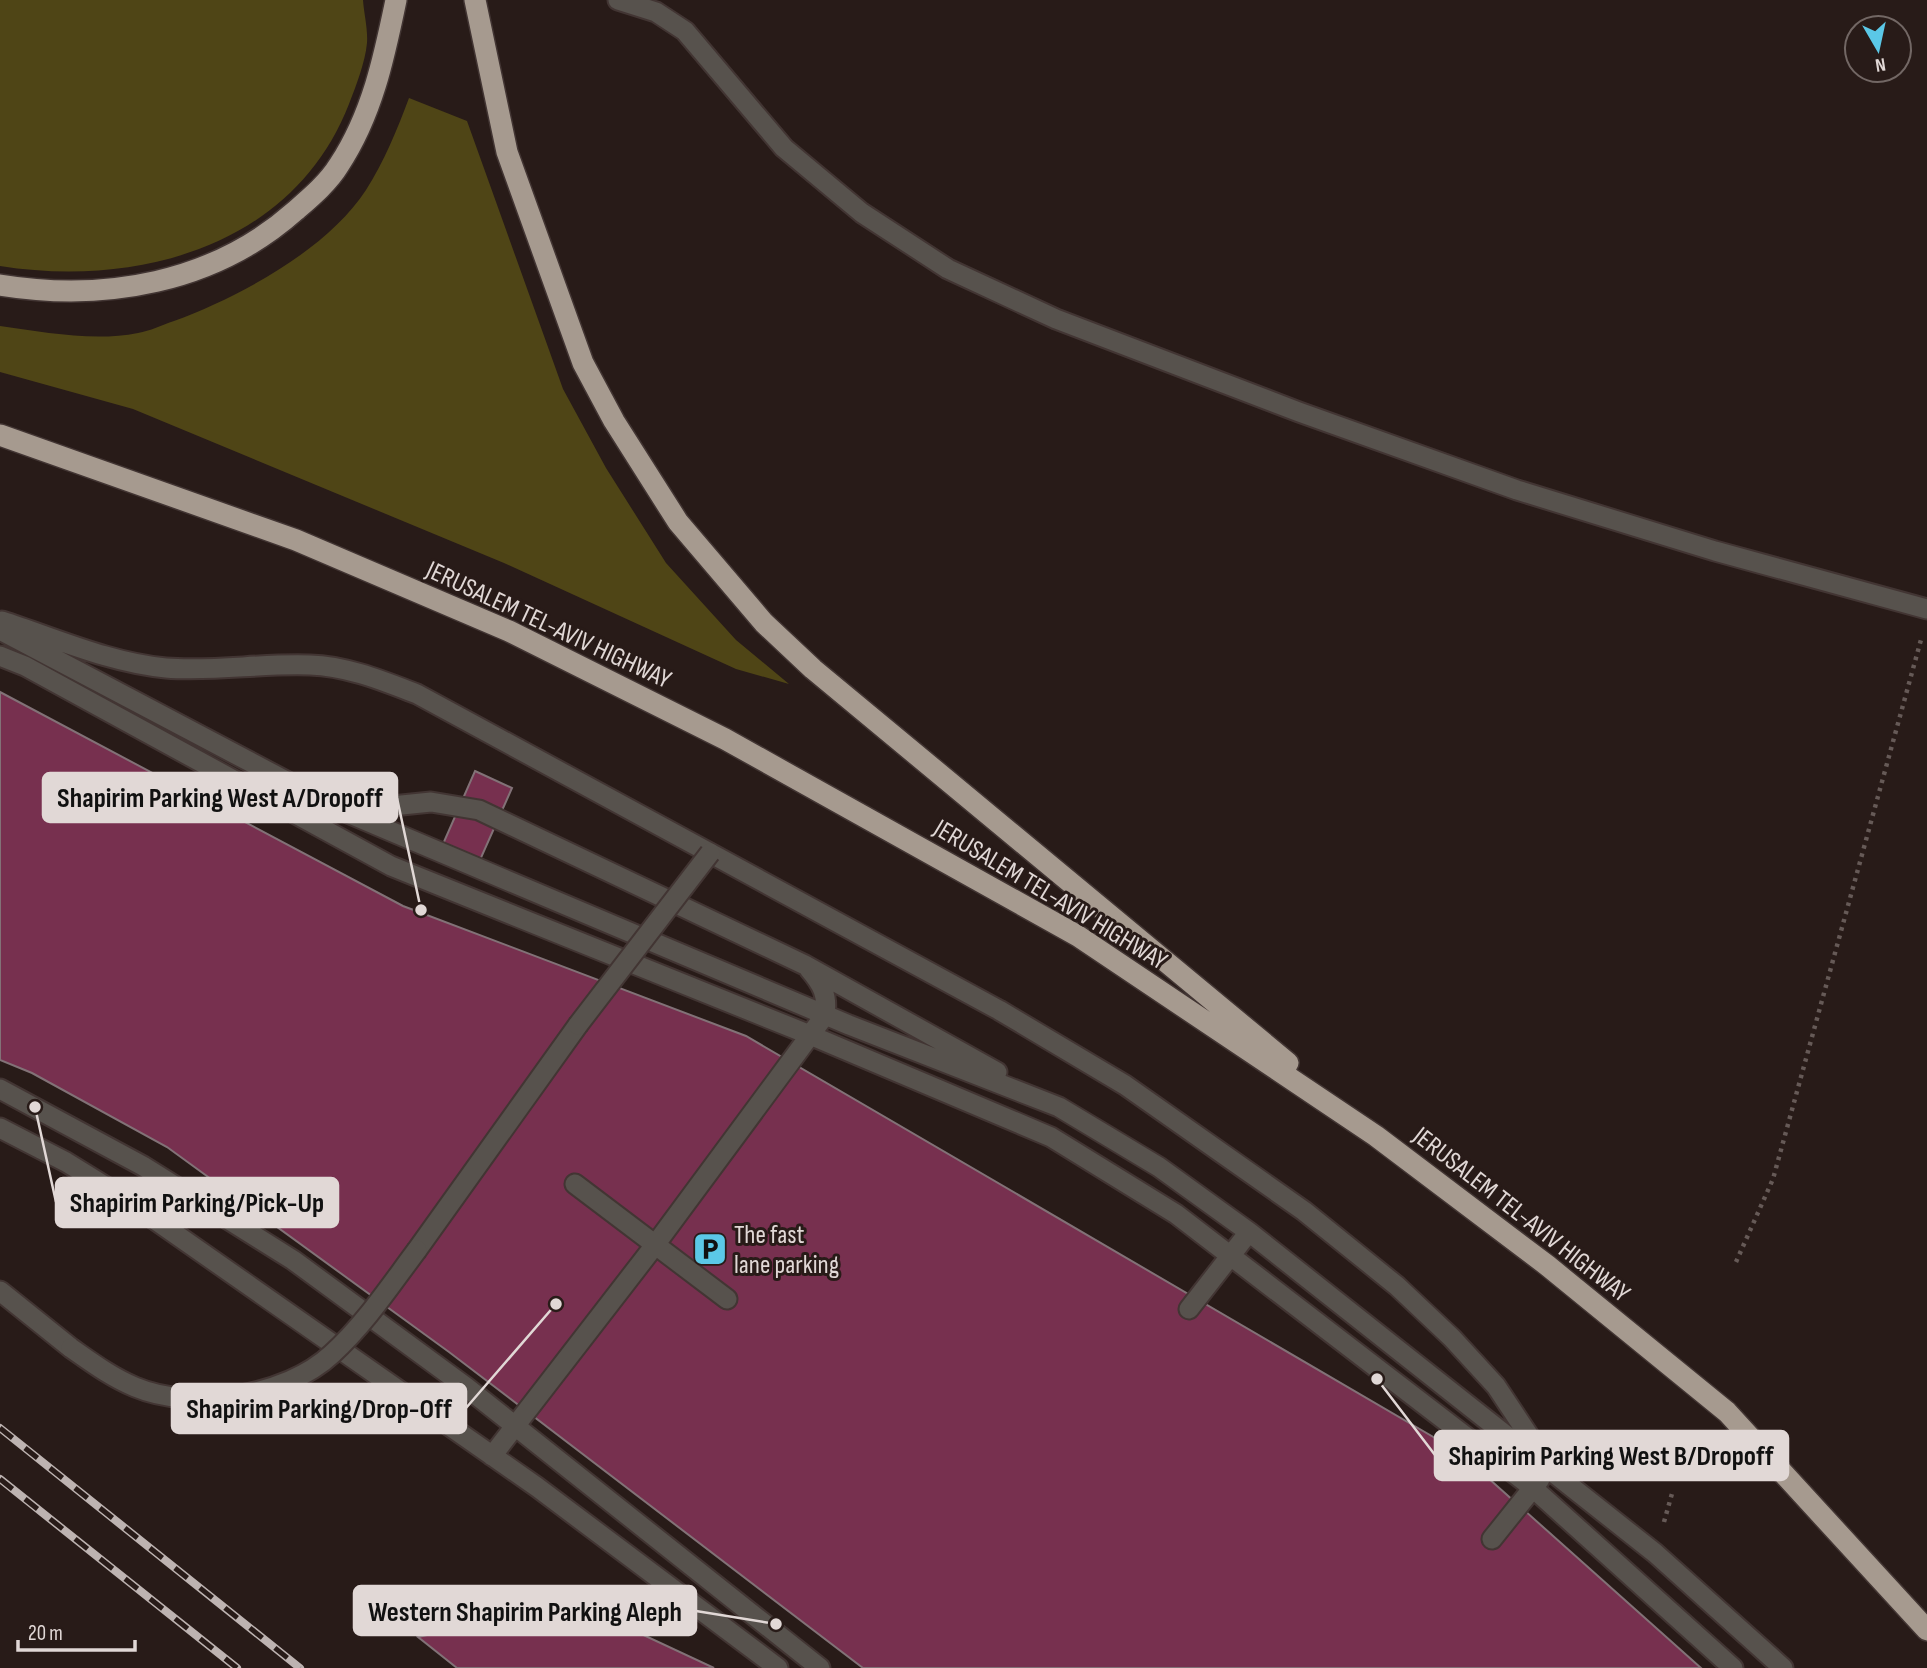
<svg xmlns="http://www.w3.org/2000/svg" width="1927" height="1668" font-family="'Sofia Sans Condensed',sans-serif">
  <rect width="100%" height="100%" fill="#281b18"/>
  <path fill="#4f4516" d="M0 0H363C364 14 368 29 367 43 365 63 356 86 349 104 294 246 138 288 0 266Z
    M409 98 467 121 563 389 606 468 666 563 736 640 789 684 736 669 504 563 133 409 0 372V326C45 332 93 342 138 333 150 331 162 325 174 321 239 297 327 250 366 190 384 162 397 130 409 98Z"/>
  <path fill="#77304f" stroke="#827277" stroke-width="2" d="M0 692 403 906 746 1036 1459 1452 1701 1668H863L449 1352 167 1147 32 1073 0 1060Z
    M475 771 512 788 480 860 443 844Z
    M574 1618 637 1632 714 1668H457L418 1637 468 1626Z"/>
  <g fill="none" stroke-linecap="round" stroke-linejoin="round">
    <g stroke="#423533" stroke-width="23">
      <path id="lane" d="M618 0 656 12 685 31 784 148 862 213 948 269 1056 319 1299 412 1517 490 1715 551 1927 609
        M2 621C55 638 110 663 166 668 214 672 261 663 310 665 347 666 383 681 417 694L999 1010 1125 1085 1304 1211 1397 1286 1452 1338 1496 1386 1543 1457
        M0 630 343 811 849 1025 1059 1107 1159 1167 1249 1232 1655 1553 1783 1668
        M0 656 25 666 391 866 810 1035 1051 1137 1176 1214 1533 1488 1733 1668
        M343 811 431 802 479 810 805 965 997 1072
        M0 1089 143 1166 293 1260 466 1387 820 1668
        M0 1128 66 1162 121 1196 537 1487 778 1668
        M575 1184 727 1299
        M417 1250 578 1025
        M0 1291 71 1348
        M1189 1309 1249 1232
        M492 1456 655 1245 825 1015C828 995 822 984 809 969
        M1492 1539 1540 1479"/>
    </g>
    <g stroke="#423533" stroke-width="24">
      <path id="highway" d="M475 0 507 152 583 363 614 421 678 522 764 623 813 669 1288 1063
        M0 285C105 302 214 283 295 211 310 198 328 183 339 165 372 115 384 58 396 0
        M0 435 296 540 509 631 725 739 1078 936 1376 1136 1548 1266 1727 1412 1927 1630"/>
    </g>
    <path stroke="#665a57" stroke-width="4.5" stroke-dasharray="3.5 5" stroke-linecap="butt" d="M1736 1262 1773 1179 1922 636
      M1664 1522 1673 1490"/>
    <use href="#lane" stroke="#57524d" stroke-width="19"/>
    <use href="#highway" stroke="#a69a8f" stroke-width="21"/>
    <g stroke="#bdb3b1" stroke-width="8">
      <path id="rail" d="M0 1428 300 1668
        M0 1479 237 1668"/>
    </g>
    <use href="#rail" stroke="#281b18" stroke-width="5" stroke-dasharray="16" stroke-linecap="butt"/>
    <g stroke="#423533" stroke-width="23" stroke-linecap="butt">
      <path id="lane-bridge" d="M578 1025 710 853
        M71 1348C91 1362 111 1377 135 1387 192 1411 286 1397 332 1354 365 1324 390 1286 417 1250"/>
    </g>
    <use href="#lane-bridge" stroke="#57524d" stroke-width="19"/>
  </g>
  <defs>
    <g id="parking-square" transform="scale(1.75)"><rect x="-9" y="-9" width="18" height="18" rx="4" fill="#5bc8e7" stroke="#281b18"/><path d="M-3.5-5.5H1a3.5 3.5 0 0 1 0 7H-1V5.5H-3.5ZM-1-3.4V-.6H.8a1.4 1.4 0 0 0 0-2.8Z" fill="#111"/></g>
  </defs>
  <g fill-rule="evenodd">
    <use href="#parking-square" x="710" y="1249"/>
  </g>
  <g text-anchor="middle" stroke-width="6" stroke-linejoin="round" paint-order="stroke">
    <g font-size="26" fill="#e1d8d6" stroke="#281b18">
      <text transform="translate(549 624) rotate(25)" y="9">JERUSALEM TEL-AVIV HIGHWAY</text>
      <text transform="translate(1051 894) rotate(31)" y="9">JERUSALEM TEL-AVIV HIGHWAY</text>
      <text transform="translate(1522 1214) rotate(38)" y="9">JERUSALEM TEL-AVIV HIGHWAY</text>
    </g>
    <g font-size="26" fill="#e1d8d6" stroke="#281b18" text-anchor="start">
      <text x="734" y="1243">The fast<tspan x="734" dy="30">lane parking</tspan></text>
    </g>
  </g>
  <path fill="none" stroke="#e1d8d6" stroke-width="2.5" d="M421 910L397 798M35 1107L56 1202M556 1304L466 1408M1377 1379L1435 1455M776 1624L696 1611"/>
  <g fill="#e1d8d6" stroke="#281b18" stroke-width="2.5">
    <circle cx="421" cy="910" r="7"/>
    <circle cx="35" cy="1107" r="7"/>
    <circle cx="556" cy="1304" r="7"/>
    <circle cx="1377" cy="1379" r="7"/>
    <circle cx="776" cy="1624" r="7"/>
  </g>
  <g fill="#e1d8d6" stroke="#e1d8d6" stroke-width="2.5">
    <rect x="43" y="773" width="354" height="49" rx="7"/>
    <rect x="56" y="1178" width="282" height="49" rx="7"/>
    <rect x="172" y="1384" width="294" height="49" rx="7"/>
    <rect x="1435" y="1431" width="353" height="49" rx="7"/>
    <rect x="354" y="1586" width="342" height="49" rx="7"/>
  </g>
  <g font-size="28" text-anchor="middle" font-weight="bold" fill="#111">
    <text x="220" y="807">Shapirim Parking West A/Dropoff</text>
    <text x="197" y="1212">Shapirim Parking/Pick-Up</text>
    <text x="319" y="1418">Shapirim Parking/Drop-Off</text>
    <text x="1611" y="1465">Shapirim Parking West B/Dropoff</text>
    <text x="525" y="1621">Western Shapirim Parking Aleph</text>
  </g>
  <g transform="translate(1878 49) rotate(171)"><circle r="33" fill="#281b18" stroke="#726764" stroke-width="2"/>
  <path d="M0-5L12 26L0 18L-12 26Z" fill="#5bc8e7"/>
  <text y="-10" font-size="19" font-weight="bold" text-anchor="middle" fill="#e1d8d6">N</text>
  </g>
  <path d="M18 1640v10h117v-10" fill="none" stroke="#e1d8d6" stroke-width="3.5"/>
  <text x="28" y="1640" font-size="21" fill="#e1d8d6" stroke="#281b18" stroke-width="5" paint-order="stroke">20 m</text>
</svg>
